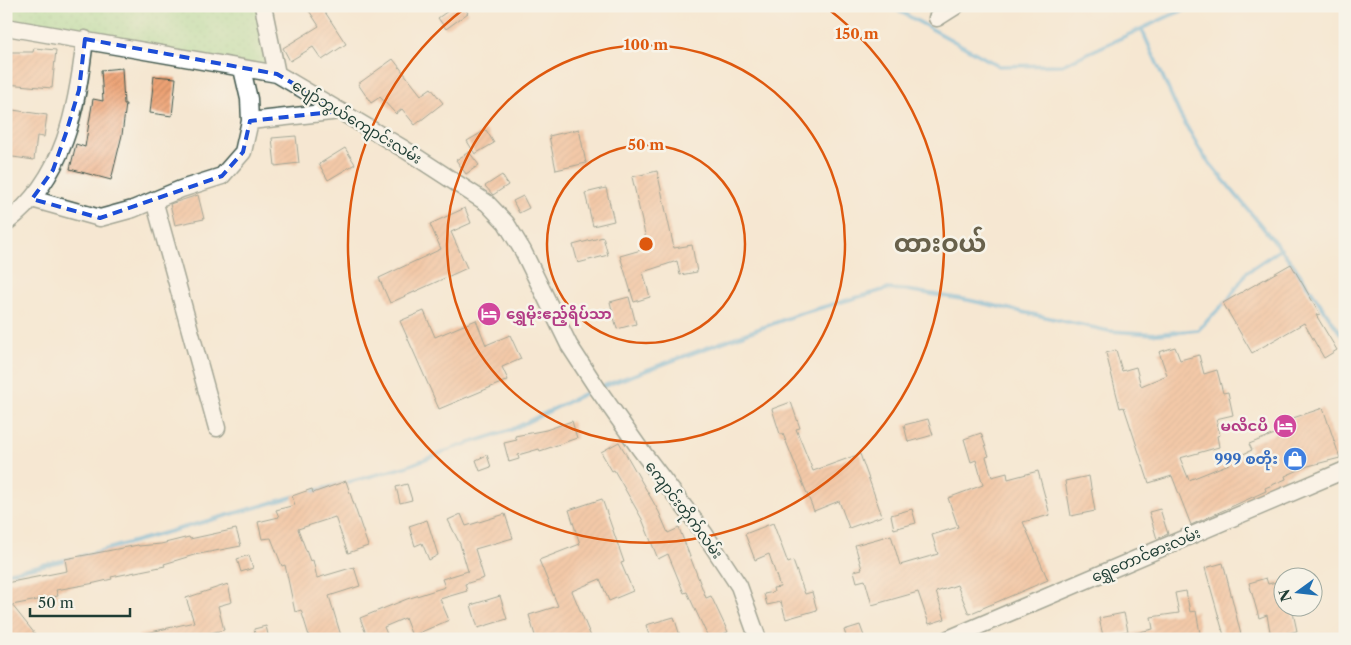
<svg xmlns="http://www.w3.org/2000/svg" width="1351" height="645" font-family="'Libre Caslon Text','Noto Sans Myanmar',serif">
  <defs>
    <pattern id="grass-dots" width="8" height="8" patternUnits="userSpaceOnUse" patternTransform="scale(1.25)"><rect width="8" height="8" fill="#9ad98f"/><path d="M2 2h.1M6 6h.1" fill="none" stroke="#84bb7c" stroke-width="1.8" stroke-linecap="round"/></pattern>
    <pattern id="building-hatch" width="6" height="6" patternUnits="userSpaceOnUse" patternTransform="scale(1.25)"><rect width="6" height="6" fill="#efa375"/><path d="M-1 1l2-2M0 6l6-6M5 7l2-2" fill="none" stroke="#c18661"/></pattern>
  </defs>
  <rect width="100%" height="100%" fill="#f7f3e8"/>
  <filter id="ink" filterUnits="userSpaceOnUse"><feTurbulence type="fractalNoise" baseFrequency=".02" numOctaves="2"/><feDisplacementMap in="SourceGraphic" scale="10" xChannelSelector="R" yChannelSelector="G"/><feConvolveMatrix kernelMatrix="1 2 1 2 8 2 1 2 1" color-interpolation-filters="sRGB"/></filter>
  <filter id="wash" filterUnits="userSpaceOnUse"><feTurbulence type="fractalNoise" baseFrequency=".0096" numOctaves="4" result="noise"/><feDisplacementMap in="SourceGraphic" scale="20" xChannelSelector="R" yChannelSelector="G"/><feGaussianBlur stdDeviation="1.12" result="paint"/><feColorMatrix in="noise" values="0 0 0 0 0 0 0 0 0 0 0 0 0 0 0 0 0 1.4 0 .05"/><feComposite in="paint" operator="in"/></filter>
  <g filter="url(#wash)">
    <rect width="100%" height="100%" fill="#f5e7d2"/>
    <path fill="url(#grass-dots)" stroke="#5c8b62" d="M6 6H258L267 67 6 23Z"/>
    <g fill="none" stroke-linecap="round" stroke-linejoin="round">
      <path stroke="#5dacd7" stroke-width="4" d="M890 6 999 66 1062 65 1169 16 1195 6
        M1142 30 1180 115 1203 155 1292 263 1345 340
        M601 387 799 314 887 289 906 290 968 300 1109 331 1157 334 1198 330 1228 300 1247 272 1281 249
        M308 493 405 467 454 448 511 430 594 389
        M79 557 296 496
        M6 573 70 559"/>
    </g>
    <g id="blocks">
      <path fill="url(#building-hatch)" d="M306 6H321L346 44 322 60 313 47 290 61 283 48 319 26Z
        M455 6H463L468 13 446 29 438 18Z
        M34 48 56 50 52 88 6 84V52H33Z
        M393 59 421 95 431 88 443 103 415 125 402 109 396 114 380 97 371 103 358 84Z
        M122 68 124 104H126L122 135 111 180 70 169 76 144 85 147 93 99 103 101 101 70Z
        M154 76 176 78 172 116 150 113Z
        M6 109 47 115 44 137 37 136 34 160 6 156Z
        M579 129 586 163 556 170 549 136Z
        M486 130 494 143 475 154 467 141Z
        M296 136 299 163 275 166 272 138Z
        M345 148 355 164 328 180 319 164Z
        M469 152 479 165 466 174 456 160Z
        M657 171 674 248 692 245 697 272 680 275 677 261 643 272 650 297 634 302 620 256 648 248 632 177Z
        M502 175 508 185 493 195 485 186Z
        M606 188 614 221 593 226 585 193Z
        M198 195 204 219 175 225 170 204Z
        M523 196 529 208 519 213 513 201Z
        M465 208 471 223 451 232 467 268 390 303 379 278 441 249 430 224Z
        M603 237 608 255 578 263 573 245Z
        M1291 264 1320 314 1316 315 1337 350 1324 358 1304 323 1252 353 1223 303Z
        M629 297 636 324 617 329 610 302Z
        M424 311 435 337 476 320 486 345 510 335 521 359 502 367 508 380 439 409 400 321Z
        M1175 347 1180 360 1199 355 1204 374 1217 370 1223 393 1228 392 1233 415 1216 419 1220 435 1217 436 1219 447 1180 458 1189 480 1229 464 1228 461 1252 450 1249 444 1295 426 1293 418 1323 408 1340 458 1308 466 1285 476 1286 479 1265 488 1266 491 1191 525 1172 476 1149 483 1124 407 1120 408 1106 353 1116 350 1122 371 1136 367 1141 386 1167 375 1159 352Z
        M791 402 800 428 796 429 813 471 860 454 882 516 849 528 839 501 814 511 783 434H780L772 409Z
        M928 419 933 435 908 442 904 425Z
        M572 421 577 438 540 451 539 449 518 455 519 459 509 462 504 443 517 440 515 436 546 430Z
        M981 433 989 456 986 457 992 477 1007 473 1008 479 1038 471 1050 515 1023 522 1048 580 969 614 957 585 936 592 945 619 929 624 918 592 872 605 865 580 857 582 854 571 862 569 855 545 891 535 900 565 938 554 932 535 958 527 948 498 983 485 976 460 971 462 964 439Z
        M619 442 659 512 668 533 679 528 706 598 711 596 728 632 709 639 687 592 684 593 668 554 658 559 642 519 614 470 612 471 601 452Z
        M487 455 491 467 480 471 476 460Z
        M1089 476 1095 511 1071 516 1065 481Z
        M346 481 368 546 348 553 335 517 298 529 310 561 313 560 317 578 354 567 360 586 329 596 342 639H310L301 610 295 612 285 565 282 566 271 538 262 539 258 522 279 517 276 510 295 505 292 496 312 489 313 493Z
        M407 484 412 500 400 503 396 487Z
        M602 499 624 562 621 563 633 591 609 601 600 579 572 591 592 639H536L529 615 558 606 539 560 580 544 569 510Z
        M912 509 916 523 894 529 891 515Z
        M1160 509 1168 534 1157 539 1149 512Z
        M461 514 466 526 505 514 513 538 475 549 484 578 465 584 467 591 440 599 449 620 412 636 405 618 384 627 389 639H368L360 618 407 599 445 587 442 579 468 571 460 544 448 520Z
        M427 520 438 555 429 560 422 543 415 546 409 526Z
        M773 523 788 563 793 561 805 594 812 592 817 610 786 619 781 602 767 605 764 594 774 592 773 588 780 587 769 554 755 560 745 534Z
        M236 529 241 546 194 555 164 564 165 566 111 577 112 579 95 583 56 590 58 596 12 605 39 639H10L6 634V597L11 603 6 583 67 571 65 559 138 545 139 546 161 544 189 537 190 539Z
        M249 555 253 568 241 572 237 559Z
        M1223 563 1233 602 1242 639H1225L1205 568Z
        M1266 578 1268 584 1284 580V608H1292L1297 631 1271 637 1267 615 1259 618 1249 583Z
        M228 584 232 602 218 606 224 630 182 639H139L138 635 194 622 186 598Z
        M1186 591 1190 612 1196 611 1200 633 1176 637V639H1130V634L1153 629 1151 617 1179 613 1175 593Z
        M500 596 507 619 478 628 471 605Z
        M1124 613 1128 631 1103 636 1099 618Z
        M674 617 681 639H650L646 625Z
        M860 625 865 639H847L844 630Z
        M266 626 269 639H256L254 629Z"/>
    </g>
  </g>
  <g filter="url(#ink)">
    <use href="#blocks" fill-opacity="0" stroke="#3f564c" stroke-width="1"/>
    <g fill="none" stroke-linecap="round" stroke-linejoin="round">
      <g stroke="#3f564c" stroke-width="19">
        <path id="minor" d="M263 6 277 74
          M937 18 956 6
          M6 27 277 74 404 149 487 203 506 223 523 251 569 345 597 388 640 449 704 533 739 586 758 639
          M242 69 249 99 250 121
          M32 199 100 218 133 209 181 189 222 176 243 152 250 121 340 111
          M154 200 217 428
          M6 223C65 178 77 109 85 39
          M948 639 1345 470"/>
      </g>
      <use href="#minor" stroke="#fff" stroke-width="16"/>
    </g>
  </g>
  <path d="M0 0H1351V645H0ZM85 39 277 74 340 111 250 121 243 152 222 176 100 218 32 199 53 170 66 133 79 90Z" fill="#f5e7d2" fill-opacity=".55" fill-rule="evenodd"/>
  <path fill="none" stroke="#1d4ed8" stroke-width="4" stroke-dasharray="10 6" stroke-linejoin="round" d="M85 39 277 74 340 111 250 121 243 152 222 176 100 218 32 199 53 170 66 133 79 90Z"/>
  <g fill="none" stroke="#de580e" stroke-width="2.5">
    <circle cx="646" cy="244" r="99"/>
    <circle cx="646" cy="244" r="199"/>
    <path d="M827 8A298 298 0 1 1 465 8"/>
  </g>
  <defs>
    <g id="hotel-disc" transform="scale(1.25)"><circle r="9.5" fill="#d1479c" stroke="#f7f3e8"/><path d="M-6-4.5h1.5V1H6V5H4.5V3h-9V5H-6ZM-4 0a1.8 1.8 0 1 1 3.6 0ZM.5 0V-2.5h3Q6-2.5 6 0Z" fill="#fff"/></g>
    <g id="shop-disc" transform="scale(1.25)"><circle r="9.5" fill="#3f7fe0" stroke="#f7f3e8"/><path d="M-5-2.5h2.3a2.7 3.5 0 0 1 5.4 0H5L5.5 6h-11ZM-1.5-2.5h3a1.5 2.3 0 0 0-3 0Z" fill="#fff"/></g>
  </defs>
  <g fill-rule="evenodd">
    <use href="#hotel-disc" x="489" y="314"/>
    <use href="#hotel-disc" x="1285" y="426"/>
    <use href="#shop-disc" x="1295" y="459"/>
  </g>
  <g text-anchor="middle" stroke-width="5" stroke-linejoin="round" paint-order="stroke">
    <g font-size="15" fill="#1f3d34" stroke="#f7f3e8">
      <text transform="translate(357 122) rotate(31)" y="5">ပျော်ဘွယ်ကျောင်းလမ်း</text>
      <text transform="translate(684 510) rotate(53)" y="5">ကျောင်းတိုက်လမ်း</text>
      <text transform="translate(1146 555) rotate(-23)" y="5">ရွှေတောင်ဓားလမ်း</text>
    </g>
    <g font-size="15" font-weight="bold" fill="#b23c85" stroke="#f7f3e8" text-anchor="start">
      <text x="506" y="319">ရွှေမိုးဧည့်ရိပ်သာ</text>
      <text x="1268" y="431" text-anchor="end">မလိငပိ</text>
    </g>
    <g font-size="15" font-weight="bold" fill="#366cbe" stroke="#f7f3e8" text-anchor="end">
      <text x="1278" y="464">999 စတိုး</text>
    </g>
    <g font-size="25" font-weight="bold" fill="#68614b" stroke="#f7f3e8">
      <text x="940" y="252">ထားဝယ်</text>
    </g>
  </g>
  <circle cx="646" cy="244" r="8" fill="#de580e" stroke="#f7f3e8" stroke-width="2.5"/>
  <g font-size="15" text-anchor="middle" font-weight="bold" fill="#de580e" stroke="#f7f3e8" stroke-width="5" stroke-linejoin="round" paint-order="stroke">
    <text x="857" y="39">150 m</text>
    <text x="646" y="50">100 m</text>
    <text x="646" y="150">50 m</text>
  </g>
  <rect width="1351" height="645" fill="none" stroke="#f7f3e8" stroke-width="25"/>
  <g transform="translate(1298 592) rotate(255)"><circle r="24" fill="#f7f3e8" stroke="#a1aaa0"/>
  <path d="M0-4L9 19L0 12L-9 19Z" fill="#1f6fb2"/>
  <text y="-8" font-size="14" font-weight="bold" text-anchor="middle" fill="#1f3d34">N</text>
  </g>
  <path d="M30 608v8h100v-8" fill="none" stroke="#1f3d34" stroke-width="2.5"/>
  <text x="38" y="608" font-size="15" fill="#1f3d34" stroke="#f7f3e8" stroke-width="4" paint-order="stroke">50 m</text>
</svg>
